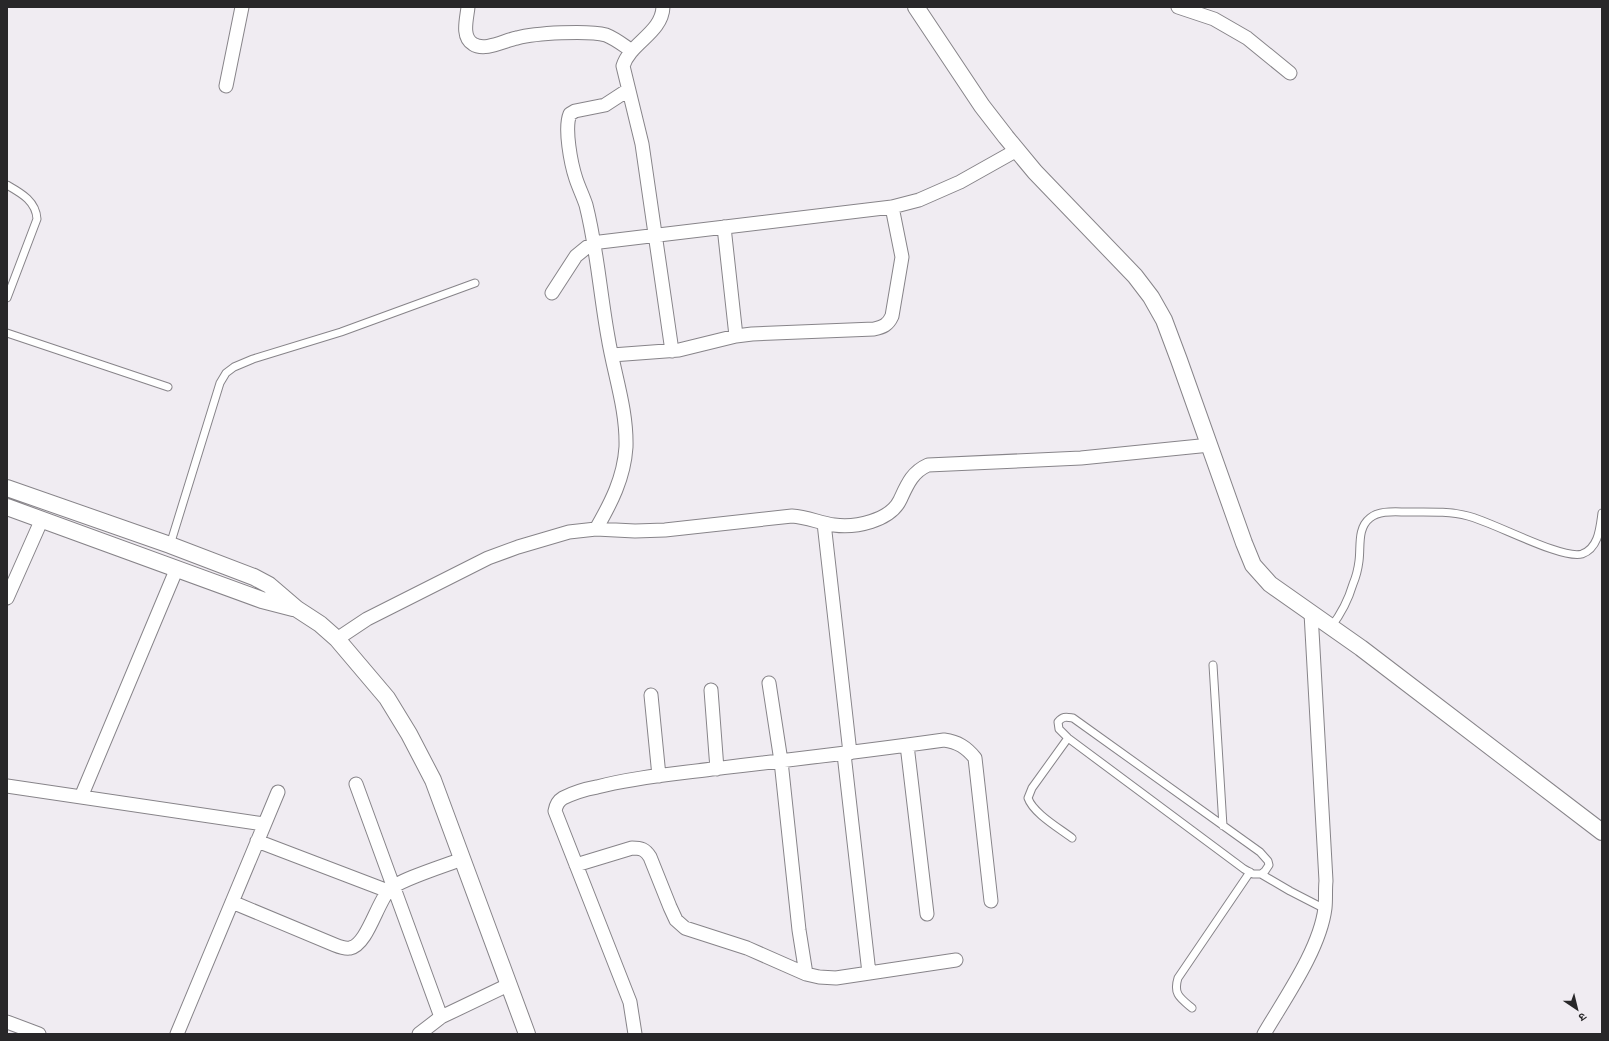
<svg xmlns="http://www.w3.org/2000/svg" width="1609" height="1041" font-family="Inter,'Noto Sans Devanagari',sans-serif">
  <rect width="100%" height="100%" fill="#f0ecf2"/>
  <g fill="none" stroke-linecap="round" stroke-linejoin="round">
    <g stroke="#878489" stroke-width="9">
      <path id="service" d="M7 185C21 193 36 201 37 219L7 298
        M7 333 168 387
        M170 545 220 383 226 373 234 367 253 359 341 332 475 283
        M1331 627C1341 614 1348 601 1353 584 1356 577 1358 569 1359 561 1361 547 1357 528 1370 518 1380 510 1395 512 1408 512 1428 512 1449 511 1468 516 1493 522 1562 560 1582 554 1599 548 1600 527 1602 513
        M1213 665 1223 826
        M1068 738 1032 788 1028 798C1033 813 1059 828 1072 838
        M1261 874 1265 871 1269 865 1268 861 1260 852 1073 718C1066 717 1063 716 1058 722L1059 729 1068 738 1244 869 1253 874H1261L1290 891 1325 909
        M1192 1008C1180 998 1173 994 1178 978L1250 872"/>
    </g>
    <g stroke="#878489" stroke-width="15">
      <path id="minor" d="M468 7C467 18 461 37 473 44 485 52 505 40 517 38 535 33 588 30 606 35 616 39 623 45 632 51
        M663 7C662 33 630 43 623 66L642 144 672 351
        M1178 7 1214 19 1247 38 1290 73
        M226 86 242 7
        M724 227 736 336
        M552 293 576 256 587 247 600 242 892 207 919 200 960 182 1017 150
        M612 355 679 350 736 336 752 334 874 329C883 327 888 325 892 316L902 257 892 207
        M824 523 850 753
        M596 529C611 503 624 478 626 447 627 409 614 374 608 337 600 293 597 248 586 205 583 196 579 188 576 179 571 164 564 128 570 114L575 111 605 105 628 90
        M7 598 42 519
        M337 639 367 619 488 558 518 547 569 532 596 529 635 531 665 530 792 516C807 517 820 523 834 525 855 528 890 521 900 500 907 485 912 472 928 465L1081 458 1210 445
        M769 683 781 761 799 930 806 974
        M711 690 717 769
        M651 695 659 776
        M907 745 927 914
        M844 754 869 973
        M356 784 441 1017
        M7 786 264 824
        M81 797 177 568
        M257 841 388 891
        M576 865 632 848C641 848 645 849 650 857L670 907 676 920 685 928 747 948 806 974 819 977 836 978 956 960
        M232 902 335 945C340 947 345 949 350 948 367 945 377 903 389 890 398 880 447 865 462 859
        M7 1022 39 1034
        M177 1034 278 792
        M419 1034 441 1017 508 985
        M635 1034 630 1002 555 811C556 805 558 801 563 798 573 793 586 789 597 787 635 777 674 774 712 769 789 760 867 751 944 740 958 742 966 747 975 758L991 901
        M1264 1034C1285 998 1320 949 1325 908 1326 899 1325 890 1326 881L1311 613"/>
    </g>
    <g stroke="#878489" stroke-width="18">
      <path id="tertiary" d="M916 7 982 106 1006 137 1035 172 1135 276 1151 297 1164 320 1179 360 1244 543 1253 565 1270 584 1361 648 1602 832
        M7 488 170 545 254 577 269 585 297 609 320 624 337 639 387 698 409 734 433 780 527 1034
        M7 507 262 600 293 608"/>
    </g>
    <use href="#service" stroke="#fff" stroke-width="7"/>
    <use href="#minor" stroke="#fff" stroke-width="13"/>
    <use href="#tertiary" stroke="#fff" stroke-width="16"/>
  </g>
  <rect width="1609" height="1041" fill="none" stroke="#282729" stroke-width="16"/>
  <g transform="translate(1577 1009) rotate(145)" stroke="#f0ecf2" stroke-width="3" paint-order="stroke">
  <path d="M0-3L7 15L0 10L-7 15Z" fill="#282729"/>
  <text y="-6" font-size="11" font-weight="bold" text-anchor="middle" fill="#282729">उ</text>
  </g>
</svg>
